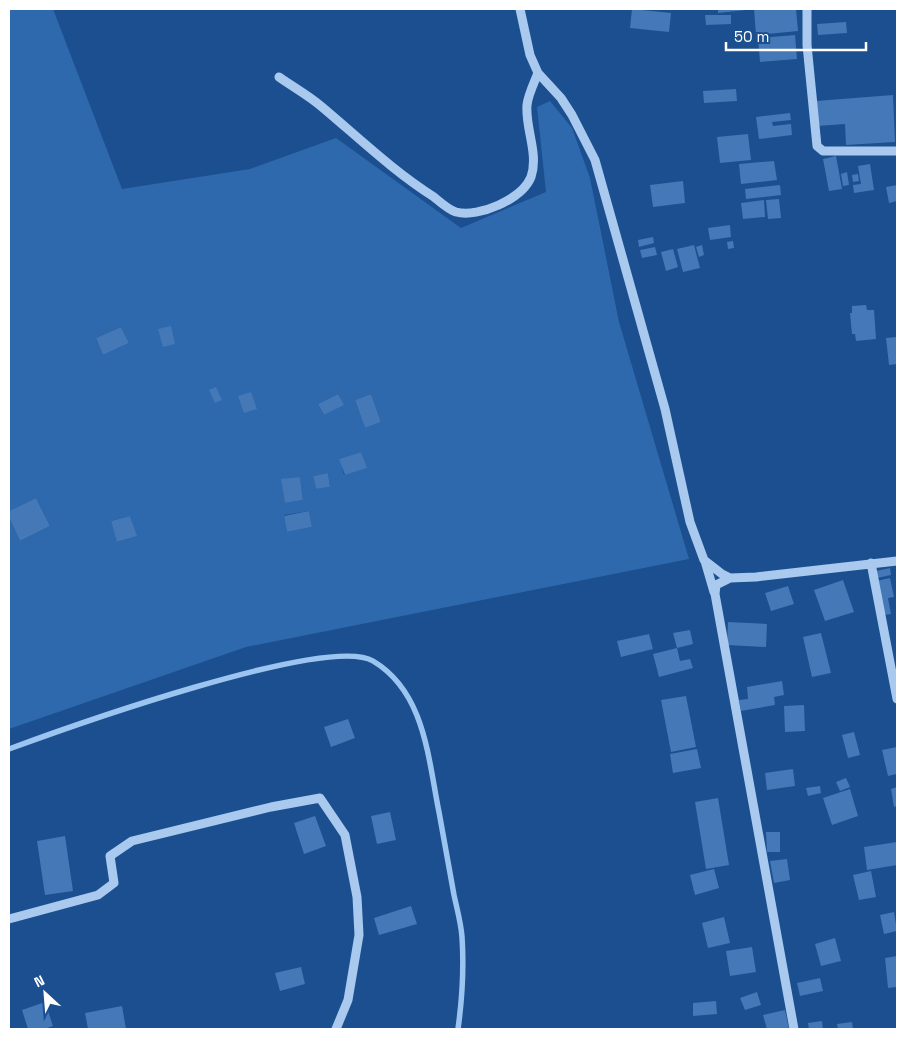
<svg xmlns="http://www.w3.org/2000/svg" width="906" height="1038" font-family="'Space Grotesk',sans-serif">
  <rect width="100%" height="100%" fill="#1b4f8f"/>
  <path fill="#2e69ad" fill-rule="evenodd" d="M9 9H53L122 189 250 169 336 138 461 228 546 192 537 107 550 101 572 128 590 178 619 322 689 559 246 647 9 729V517L20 541 50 526 36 498 9 511ZM121 327 129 343 103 355 96 338ZM338 394 343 405 324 415 318 404ZM371 394 381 422 365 428 355 400ZM361 452 366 468 344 475 340 459ZM328 473 330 487 316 489 313 476ZM300 477 303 500 285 503 282 480ZM309 511 312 527 287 532 284 515ZM130 516 136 536 118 542 111 521Z"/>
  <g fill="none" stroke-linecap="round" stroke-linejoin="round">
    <path stroke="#9cc4f0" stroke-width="5.5" d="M9 749C66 728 328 634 373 661 425 692 428 758 439 812 444 839 449 867 454 895 457 909 461 923 462 937 464 967 462 1000 458 1029"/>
  </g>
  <path fill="#4478b7" d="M632 9 671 13 669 32 630 28Z
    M718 9H746V10L718 13Z
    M754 9H796L798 31 756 35Z
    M705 15H731V24L706 25Z
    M846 22 847 33 818 35 817 24Z
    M795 35 797 59 760 62 758 38Z
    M736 89 737 101 704 103 703 91Z
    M893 95 895 142 846 145 845 124 817 126 816 101Z
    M790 113 791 120 772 122 773 126 791 124 792 135 759 139 756 117Z
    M748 134 751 160 720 163 717 137Z
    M836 156 842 189 829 191 823 159Z
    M774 161 777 180 741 184 739 164Z
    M870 164 874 190 854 193 853 185 861 184 858 166Z
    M847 172 849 185 843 186 841 174Z
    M858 174 859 181 853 182 852 175Z
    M683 181 685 203 653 207 650 185Z
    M780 185 781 195 746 199 745 189Z
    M897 185V201L889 203 886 187Z
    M779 199 781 218 768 219 766 200Z
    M764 200 765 217 743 219 741 203Z
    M730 225 731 237 710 240 708 228Z
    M653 237 654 243 639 247 638 240Z
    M733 241 734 248 728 249 727 242Z
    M694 245 700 268 683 272 677 249Z
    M702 245 704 255 699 257 696 247Z
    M655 247 657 255 642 258 640 250Z
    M673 249 678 267 666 271 661 252Z
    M866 305 867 310H874L876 339 856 341 855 334H852L850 313H852V306Z
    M171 326 175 344 163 347 158 329Z
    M121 327 129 343 103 355 96 338Z
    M897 337V364L889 365 886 338Z
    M216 387 222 400 215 403 209 390Z
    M251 392 257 409 244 413 238 396Z
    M338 394 344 405 324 415 318 404Z
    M371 394 381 422 365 428 355 400Z
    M361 452 367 468 345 475 339 459Z
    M328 473 330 487 316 489 313 476Z
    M300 477 303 500 285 503 281 479Z
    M36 498 50 526 20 541 9 517V511Z
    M309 511 312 527 287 532 284 516Z
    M130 516 137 536 117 542 111 521Z
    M890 568 891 575 877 578 876 571Z
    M890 578 894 597 888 598 891 614 884 615 876 581Z
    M843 580 854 612 825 621 814 590Z
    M788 586 794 604 771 611 765 593Z
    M728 622 767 624 766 647 727 645Z
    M690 630 693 644 677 648 680 661 690 659 693 668 659 677 653 654 677 648 673 633Z
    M821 633 831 673 812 677 803 637Z
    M649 634 653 649 621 657 617 641Z
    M782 681 784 695 774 697 775 705 741 711 739 700 748 699 747 687Z
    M686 696 696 747 671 752 661 700Z
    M804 705 805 731 785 732 784 706Z
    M348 719 355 738 331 747 324 727Z
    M854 732 860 755 848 758 842 735Z
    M897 747V774L888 776 882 750Z
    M697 749 701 768 673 773 670 754Z
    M793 769 795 786 767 790 765 773Z
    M846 778 850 787 840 791 836 782Z
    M820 786 821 793 808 796 806 788Z
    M897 787V806L894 807 891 789Z
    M850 789 858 816 832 825 823 798Z
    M718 798 729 865 706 869 695 802Z
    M390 812 396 840 377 844 371 816Z
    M315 816 326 846 304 854 294 823Z
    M766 832H780V852H767Z
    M65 836 73 891 45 895 37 841Z
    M897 842V865L867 870 864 847Z
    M787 859 790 880 774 883 770 861Z
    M714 869 719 888 695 895 690 875Z
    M871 871 876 897 859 900 853 875Z
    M411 906 417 924 379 935 374 918Z
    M894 912 897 931 884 934 880 915Z
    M724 917 730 943 708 948 702 923Z
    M835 938 841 961 821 966 815 944Z
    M752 947 756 972 730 976 726 951Z
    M897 956V987L888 988 885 958Z
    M301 967 305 984 280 991 275 973Z
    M820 978 823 991 800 996 797 983Z
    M757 992 761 1005 745 1010 740 998Z
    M716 1001 717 1014 693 1016V1003Z
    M45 1002 53 1026 44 1029H28L22 1010Z
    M122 1006 126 1029H88L85 1013Z
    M785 1010 789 1029H767L763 1015Z
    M822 1021 823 1029H809L808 1023Z
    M852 1022 853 1029H838L837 1024Z"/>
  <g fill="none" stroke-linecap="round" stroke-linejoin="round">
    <path stroke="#a9c9ee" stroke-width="9" d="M520 9 530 55 538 73 561 98 572 115 595 160 665 409 690 522 704 560 722 574 730 578 756 577 897 561
      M807 9V45L817 146 823 151H897
      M279 77C293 87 308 95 322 107 359 138 393 171 434 197 440 202 449 210 456 212 479 218 522 199 531 177 539 154 525 128 527 105 528 95 534 83 538 73
      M705 561 714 592
      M871 563 897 699
      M730 578 716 585 715 594 794 1029
      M9 919 98 895 114 883 110 856 132 841 271 807 320 798 345 835 357 897 359 935 348 1000 336 1029"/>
  </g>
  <rect width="906" height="1038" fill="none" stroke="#ffffff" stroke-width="20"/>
  <g transform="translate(45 993) rotate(334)" stroke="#1b4f8f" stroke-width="4" paint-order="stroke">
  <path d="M0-4L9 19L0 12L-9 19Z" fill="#ffffff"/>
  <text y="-8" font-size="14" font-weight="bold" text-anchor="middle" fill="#ffffff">N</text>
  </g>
  <path d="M726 42v8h140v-8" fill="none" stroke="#ffffff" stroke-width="2.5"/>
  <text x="734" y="42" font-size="15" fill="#ffffff" stroke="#1b4f8f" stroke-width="4" paint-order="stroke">50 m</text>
</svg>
